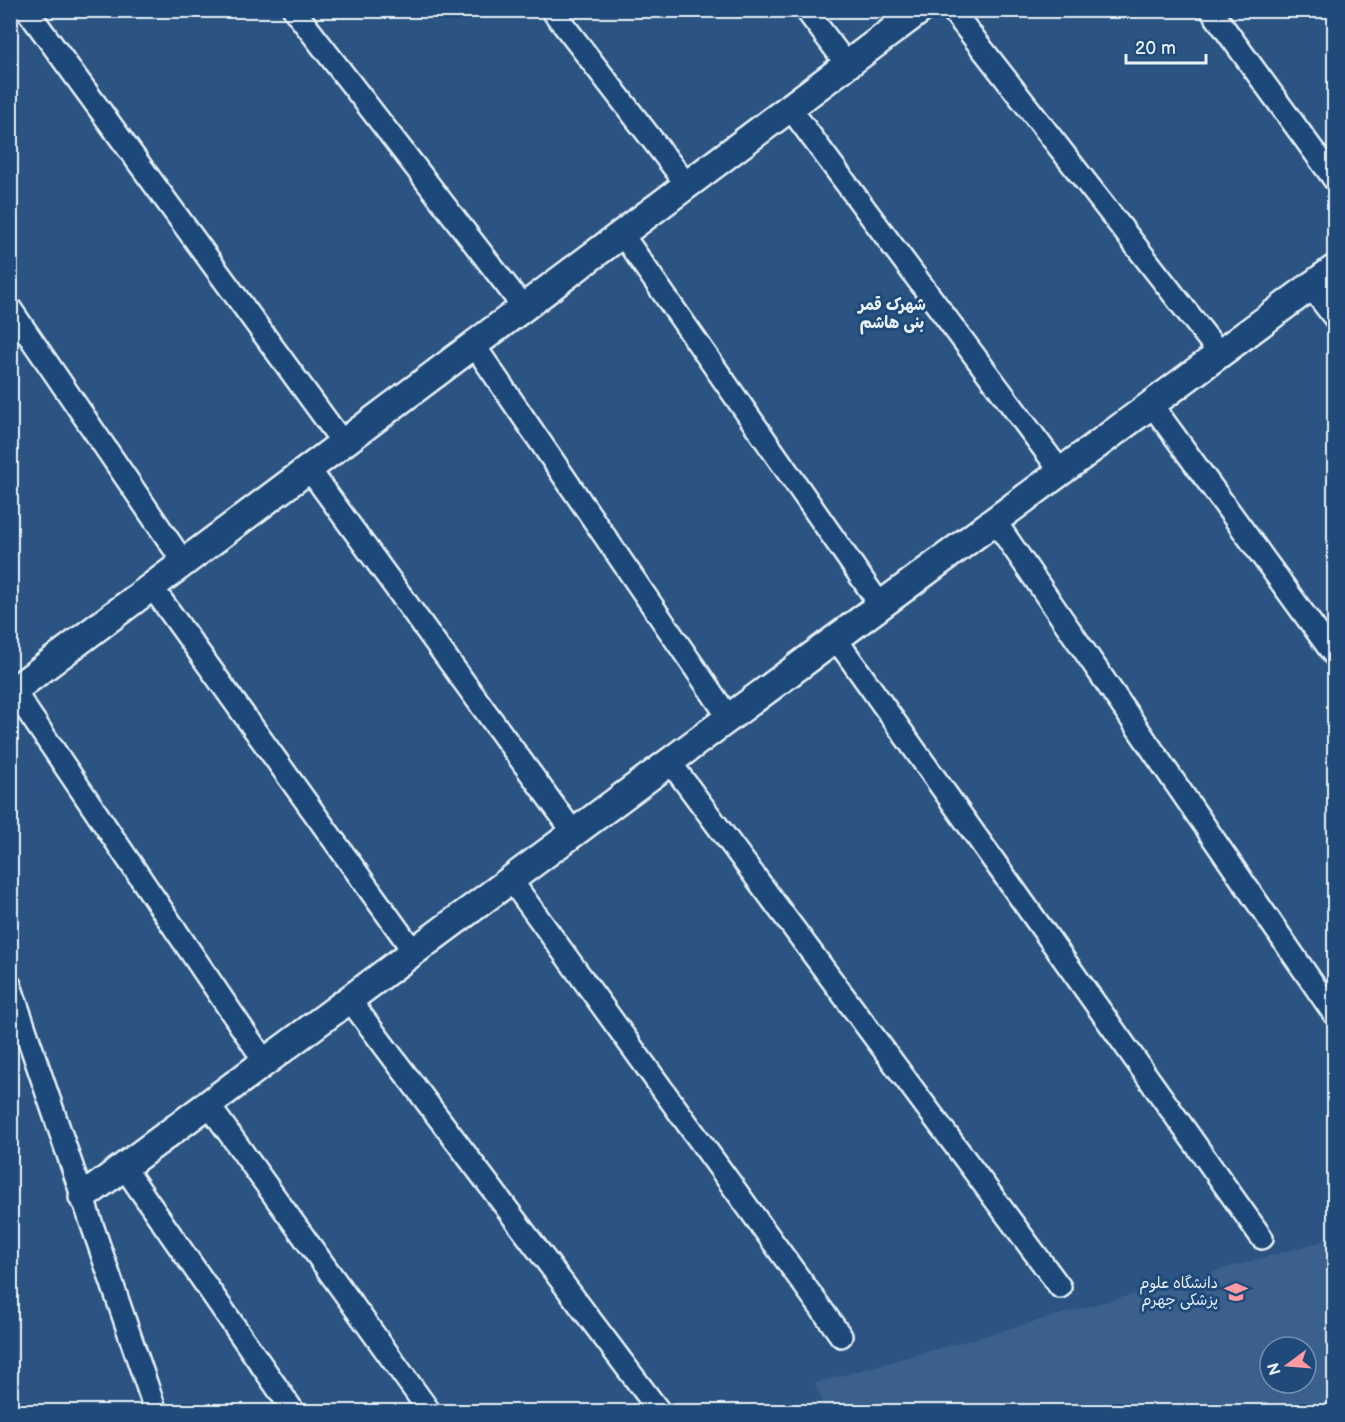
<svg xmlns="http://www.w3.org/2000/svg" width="1345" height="1422" font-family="'Balsamiq Sans','Playpen Sans Arabic',sans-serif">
  <rect width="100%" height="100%" fill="#2b5482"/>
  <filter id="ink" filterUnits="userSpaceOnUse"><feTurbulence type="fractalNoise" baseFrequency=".0167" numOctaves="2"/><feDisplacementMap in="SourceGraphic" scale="12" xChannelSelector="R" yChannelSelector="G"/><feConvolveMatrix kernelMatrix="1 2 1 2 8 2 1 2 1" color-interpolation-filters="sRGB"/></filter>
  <g filter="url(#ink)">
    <path fill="#3a608b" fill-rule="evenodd" d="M1334 1238V1411H825L815 1383ZM1270 1347H1306V1383H1270Z"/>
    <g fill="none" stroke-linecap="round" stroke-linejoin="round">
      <g stroke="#e8f1f8" stroke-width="26">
        <path id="minor" d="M27 10 343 443
          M294 10 524 308
          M552 10 688 186
          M806 10 848 66
          M952 10 1220 354
          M1211 10 1334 179
          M790 108 1061 472
          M622 234 881 606
          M1311 287 1334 317
          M10 308 184 563
          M474 345 729 718
          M1152 405 1334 655
          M309 469 574 833
          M995 521 1334 1014
          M152 587 414 952
          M836 639 1262 1238
          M14 691 265 1062
          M670 762 1060 1287
          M511 880 841 1336
          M10 985 156 1412
          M349 999 660 1412
          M208 1104 430 1412
          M124 1167 294 1412"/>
      </g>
      <g stroke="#e8f1f8" stroke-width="32">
        <path id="tertiary" d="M10 693 920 10
          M83 1197 1334 269"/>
      </g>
      <use href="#minor" stroke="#1f4a7a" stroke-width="21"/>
      <use href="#tertiary" stroke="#1f4a7a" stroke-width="27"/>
    </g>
  </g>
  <defs>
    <g id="university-bare" transform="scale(1.8)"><path d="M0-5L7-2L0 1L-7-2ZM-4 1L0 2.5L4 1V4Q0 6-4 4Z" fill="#ff9aa2" stroke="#1f4a7a" stroke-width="2.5" paint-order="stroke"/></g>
  </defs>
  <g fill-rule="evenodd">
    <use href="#university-bare" x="1236" y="1292"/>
  </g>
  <g text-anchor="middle" stroke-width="6" stroke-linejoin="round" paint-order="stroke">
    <g font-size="15" fill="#e8f1f8" stroke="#1f4a7a" text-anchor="end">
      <text x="1218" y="1288">دانشگاه علوم<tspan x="1218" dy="17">پزشکی جهرم</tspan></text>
    </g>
    <g font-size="16" font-weight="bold" fill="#e8f1f8" stroke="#1f4a7a">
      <text x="892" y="310">شهرک قمر<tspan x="892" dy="18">بنی هاشم</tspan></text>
    </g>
  </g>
  <rect width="1345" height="1422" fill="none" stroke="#1f4a7a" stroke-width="36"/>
  <rect x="18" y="18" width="1309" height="1386" fill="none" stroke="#e8f1f8" stroke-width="2" filter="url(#ink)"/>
  <g transform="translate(1288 1365) rotate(254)"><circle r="28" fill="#1f4a7a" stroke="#6f8dac" stroke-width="1.5"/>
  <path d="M0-4.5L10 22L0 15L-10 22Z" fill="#ff9aa2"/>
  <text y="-9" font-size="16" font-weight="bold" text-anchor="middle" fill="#e8f1f8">N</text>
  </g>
  <path d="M1126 54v9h80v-9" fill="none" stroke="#e8f1f8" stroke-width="3"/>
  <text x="1135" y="54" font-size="18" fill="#e8f1f8" stroke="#1f4a7a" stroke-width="4.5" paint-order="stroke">20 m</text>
</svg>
